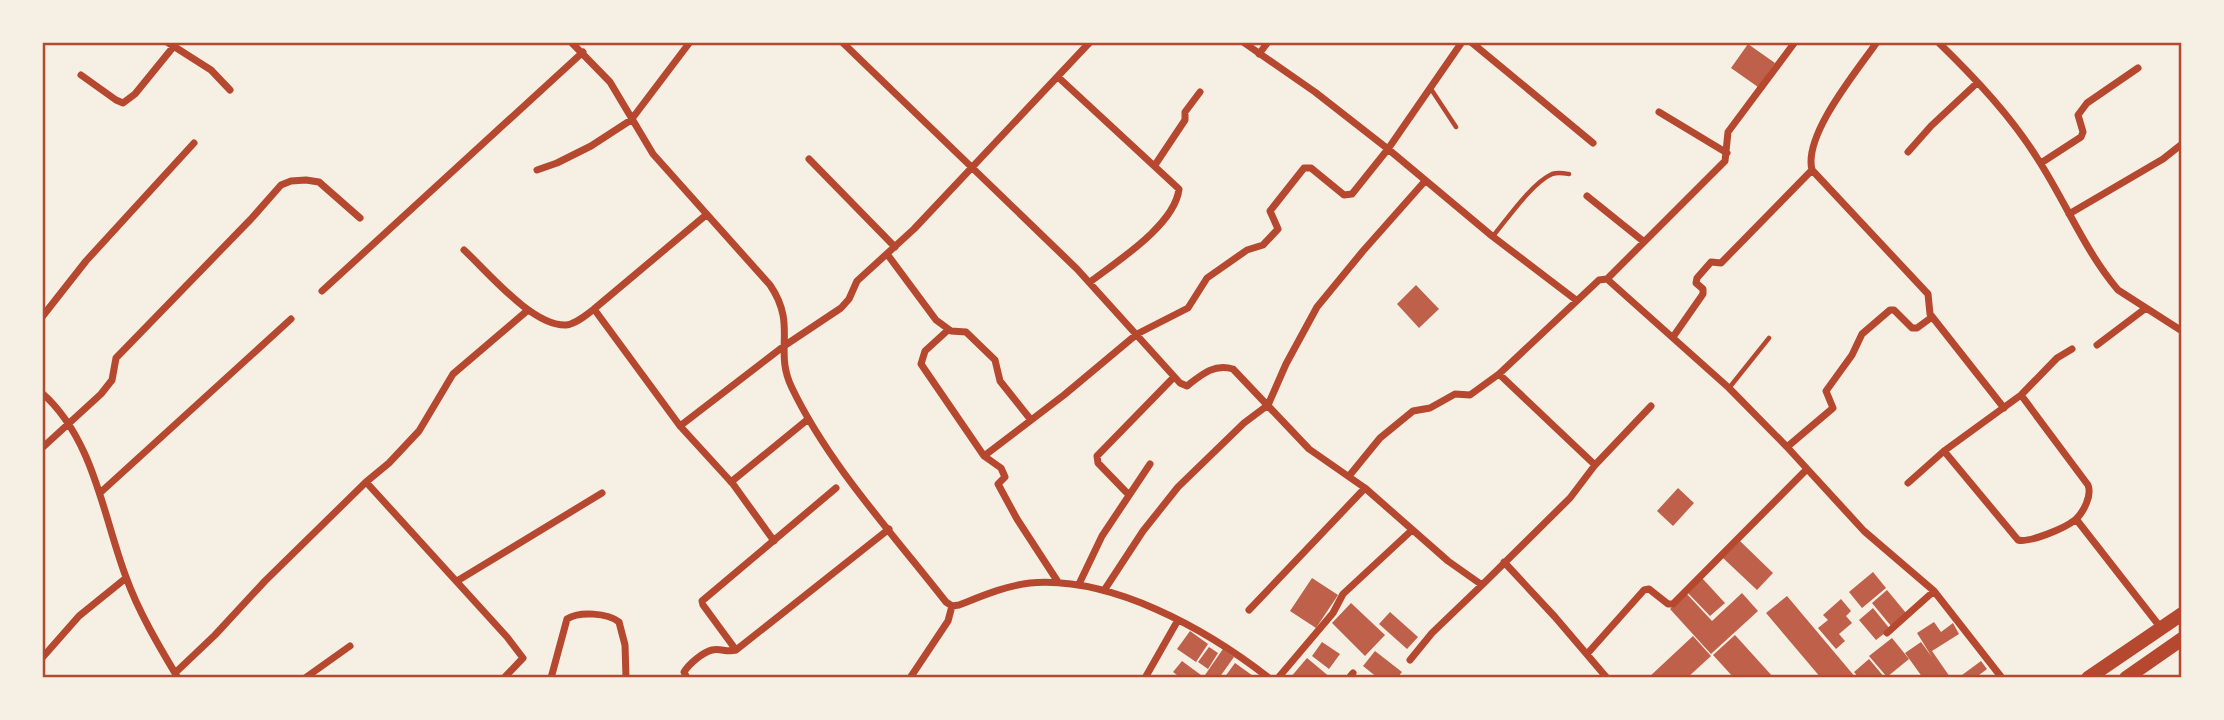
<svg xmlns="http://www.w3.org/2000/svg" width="2224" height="720" font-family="Figtree,sans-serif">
  <rect width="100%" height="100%" fill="#f6efe4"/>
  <path fill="#bf614a" d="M1748 44 1775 63 1758 87 1731 68Z
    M1416 285 1439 309 1419 328 1397 304Z
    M1678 488 1694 503 1673 526 1657 511Z
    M1740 541 1773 573 1757 590 1723 558Z
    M1873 572 1886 588 1862 608 1849 592Z
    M1312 578 1338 595 1316 628 1290 611Z
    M1702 578 1725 603 1710 616 1687 592Z
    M1887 590 1906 613 1891 626 1872 603Z
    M1686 593 1712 621 1742 593 1758 611 1711 654 1670 609Z
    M1787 596 1856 678H1821L1766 613Z
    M1841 599 1851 611 1846 616 1852 623 1839 634 1845 641 1836 649 1818 628 1828 620 1823 615Z
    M1351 603 1385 635 1365 656 1332 623Z
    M1873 608 1890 629 1876 640 1859 620Z
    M1390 612 1418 637 1407 649 1379 624Z
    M1934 622 1941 632 1953 623 1959 634 1932 651 1950 677 1948 678H1938L1936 675 1933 678H1923L1905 653 1921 642 1932 657 1917 633Z
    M1190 631 1208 644 1196 662 1177 649Z
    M1735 635 1774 678H1734L1713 655Z
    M1693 636 1711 656 1687 678H1648Z
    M1892 638 1909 659 1887 677 1869 656Z
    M1322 642 1340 654 1329 669 1312 656Z
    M1209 647 1218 653 1208 669 1198 662Z
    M1223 649 1234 657 1219 678H1209L1205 675Z
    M1375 651 1402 672 1397 678H1378L1363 666Z
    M1307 658 1331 678H1290Z
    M1869 659 1885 678H1859L1854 672Z
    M1182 661 1205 678H1181L1173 672Z
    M1981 661 1987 669 1975 678H1958Z
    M1235 663 1256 678H1224Z"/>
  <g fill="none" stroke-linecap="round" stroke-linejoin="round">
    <path stroke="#b5482f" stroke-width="4.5" d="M1431 89 1456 127
      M1493 236C1508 218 1532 183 1552 174 1558 172 1563 173 1569 174
      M1729 388 1769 338"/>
    <path stroke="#b5482f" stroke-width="7" d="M167 42 211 70 230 90
      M571 42 610 82 653 154 770 285C798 326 773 350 792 388 829 465 893 534 946 602L952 606 959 605C982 596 1005 586 1030 583 1112 576 1206 629 1269 678
      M842 42 1077 269 1180 383 1187 386C1201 375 1214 363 1233 369L1309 449 1365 488 1448 561 1482 585 1570 498 1595 465 1651 406
      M1243 42 1315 92 1388 149 1492 236 1576 300
      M1471 42 1593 143
      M1877 42C1857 71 1803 135 1812 170L1928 294 1930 314 2004 408
      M1938 42C1975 78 2012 117 2039 161 2066 203 2085 251 2118 290L2182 331
      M1259 54 1268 42
      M81 75 116 100 123 103 135 94 174 46
      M1058 77 1179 189C1175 225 1116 262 1090 282
      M1659 112 1727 153
      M1908 152 1931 126 1977 83
      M809 159 895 247
      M2041 163 2081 137 2083 132 2078 115 2087 103 2138 68
      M1155 165 1185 120V112L1200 92
      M537 170 557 163 591 146 631 120 690 42
      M1587 196 1643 241
      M2069 214 2163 159 2182 144
      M464 250C488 272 532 326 566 325 576 324 586 315 594 309L706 215
      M887 254 936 320 951 331 966 332 995 360 1000 381 1031 420
      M1607 279 1725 161 1728 132 1795 42
      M322 291 583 52
      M594 309 680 426 733 484 774 541
      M42 317 86 261 194 143
      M948 330 925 351 921 364 984 456 1001 468 1005 477 998 484 1017 519 1058 582
      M1673 337 1703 294V289L1696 283 1697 278 1711 262 1721 263 1812 170
      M2097 345 2146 308
      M1499 374 1595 465
      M42 393C94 439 103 516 126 577 138 611 160 648 178 678
      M680 426 784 346 841 308 849 299 857 281 914 229 1090 42
      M1787 447 1833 408 1826 391 1852 355 1862 334 1890 310H1894L1912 328H1917L1932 317
      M42 448 101 394 112 380 116 358 251 219 281 185 291 181 306 180 319 182 360 218
      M1944 451 2018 540C2030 543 2065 528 2075 520 2084 512 2092 495 2088 485L2021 395
      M984 456 1064 395 1137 334 1188 308 1207 278 1247 250 1263 245 1278 229 1270 211 1304 168H1311L1344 195 1352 194 1388 149 1462 42
      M1349 476 1380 438 1413 411 1430 408 1455 394 1470 395 1499 374 1599 280 1607 279 1729 388 1787 447 1864 531 1934 591 2002 678
      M366 482 507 637 523 658 504 678
      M731 482 807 420
      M1908 483 1944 451 2021 395 2057 358 2072 349
      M101 492 291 319
      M1128 494 1098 463 1097 456 1174 377
      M2076 519 2161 628
      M1504 562 1555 617 1607 678
      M457 581 602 493
      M1079 584 1102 536 1150 464
      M1105 589 1143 531 1178 487 1244 423 1268 405 1286 364 1317 307 1363 251 1425 181
      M1249 610 1365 488
      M1887 633 1934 591
      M736 650 703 605 702 601 836 488
      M1587 654 1644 590 1649 589 1668 604H1673L1807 469
      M42 658 79 616 126 578
      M1410 660 1432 633 1482 585
      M175 673 215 635 265 581 366 482 389 463 419 431 453 374 528 310
      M305 678 350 646
      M551 678 567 619C579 611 608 613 619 622L625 645 626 678
      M687 678 684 672C689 664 703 652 712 650 721 648 727 653 736 650L889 529
      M910 678 948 621 952 606
      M1145 678 1178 620
      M1278 678 1333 613 1343 594 1412 530
      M1349 678 1353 673"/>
    <path stroke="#b5482f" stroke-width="14" d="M2088 678 2182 614
      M2126 678 2182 639"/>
  </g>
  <rect width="2224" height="720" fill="none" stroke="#f6efe4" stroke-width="88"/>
  <rect x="44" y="44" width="2136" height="632" fill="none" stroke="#b5482f" stroke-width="2.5"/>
</svg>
